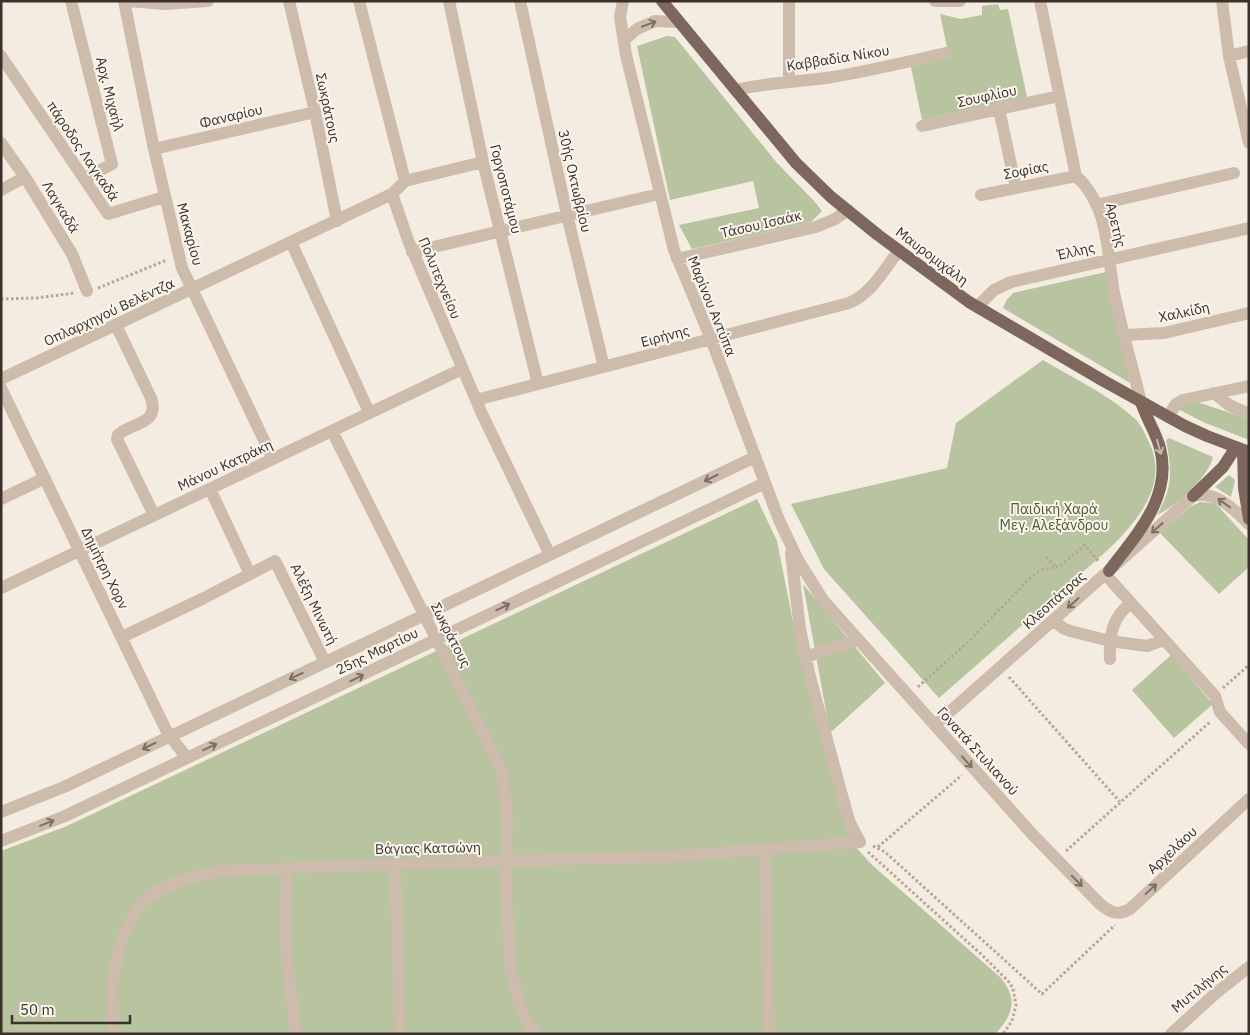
<svg xmlns="http://www.w3.org/2000/svg" width="1250" height="1035" font-family="'IBM Plex Sans',sans-serif">
  <rect width="100%" height="100%" fill="#f4ebe1"/>
  <path fill="#b8c4a0" d="M998 4 1000 10 1008 9 1027 97 922 120 911 67 949 57 940 14 961 19 982 15V6Z
    M667 36 675 37 777 163 814 201 822 211 811 222 692 249 679 225 759 208 753 181 670 200 637 46Z
    M1106 272 1130 383 1003 308 1006 301 1013 293Z
    M1043 360C1071 377 1111 396 1134 418 1141 424 1144 432 1148 440 1170 483 1139 519 1110 548L939 698 824 569 791 504 947 468 956 423Z
    M1197 402 1249 419V440L1203 422 1178 409 1186 404Z
    M1169 438 1213 457C1208 478 1176 506 1157 515 1173 487 1172 471 1166 440Z
    M1229 475 1235 480 1231 497 1215 487Z
    M757 499 777 541 800 657 855 846 871 864 1000 977C1018 998 1014 1015 995 1034H1V851L67 826Z
    M1200 502 1213 503 1218 506 1249 540V567L1219 594 1160 533 1190 507Z
    M803 584 885 683 830 733Z
    M1171 655 1213 704 1174 738 1132 690Z"/>
  <g fill="none" stroke-linecap="round" stroke-linejoin="round">
    <path stroke="#b9a596" stroke-width="3" stroke-dasharray="2.5 2.5" stroke-linecap="butt" d="M98 288 167 260
      M1 299 36 298 75 293
      M1046 557 1056 567
      M1009 677 1120 802
      M918 687 970 640 1029 579 1041 570 1060 566 1085 545 1099 562
      M1223 688 1249 665
      M873 846 885 852 1042 994 1115 925
      M878 847 962 775
      M1066 851 1211 721
      M868 852 982 955 1010 983 1013 989 1016 1005 1012 1021 1003 1034"/>
    <path stroke="#cdbbac" stroke-width="12" d="M71 1 112 164 84 179
      M124 1 154 149 182 268 273 459
      M128 1 165 4 208 1
      M289 1 315 112 337 221
      M449 1 483 162 538 384
      M520 1 567 215 604 367
      M623 1 620 17 626 55 674 250 711 339 779 520 798 560 823 600 1033 835 1100 904C1111 913 1118 916 1130 909L1249 799
      M935 1H960
      M1040 1 1076 176C1109 205 1107 253 1114 293 1122 330 1132 366 1141 402
      M1222 1 1229 56 1249 143
      M624 40 637 29 655 21 679 22
      M1 56 108 214 164 197
      M1229 56 1249 51
      M789 82V1
      M735 90C765 83 795 82 826 78 866 72 906 62 946 53
      M999 109 1016 188
      M922 126 1059 96
      M1 143 25 177 72 254 87 291
      M154 149 315 112
      M405 181 483 162
      M1 190 25 177
      M392 194 408 240 482 414 550 555
      M981 195 1076 176
      M1096 205 1234 173
      M291 242 369 412
      M412 252 659 194
      M677 259 816 227 835 219 848 210
      M977 307 994 290 1011 282 1249 228
      M116 325 151 398C160 425 132 422 118 435L117 439 154 515
      M1125 335 1164 333 1249 313
      M1 379 392 194 405 181 359 1
      M1 388 167 732 187 758
      M1214 393 1229 405 1249 414
      M476 400 849 303C871 294 885 269 899 250
      M1168 417 1176 404 1183 400 1249 386
      M332 431 499 764 503 778 508 823 505 862 510 966 521 1011 536 1034
      M210 489 250 574
      M1 499 45 478
      M1105 574 1215 696 1220 712 1249 744
      M1 588 462 369
      M1054 621 1063 628 1070 631 1110 641 1147 646 1164 640
      M122 637 202 599 275 561 325 662
      M806 657 858 639
      M1110 659C1109 636 1112 617 1131 603
      M935 725 1193 496C1217 490 1234 510 1249 524
      M1 812 64 787 755 457
      M1 841 65 816 765 483
      M765 850 769 1034
      M395 864 400 1034
      M286 868 285 943 296 1034
      M113 1034 112 986 121 940 139 905 157 891 187 878 220 871 395 864 663 857 860 842 850 823 843 799 809 673 800 629 791 553
      M1171 1034 1216 993 1249 967"/>
    <path stroke="#7d675c" stroke-width="12" d="M662 1 796 163 831 197 878 235 969 302 1102 380 1185 426 1207 436 1249 452
      M1243 450 1244 488 1249 519
      M1193 496 1223 467 1236 447
      M1109 571C1136 535 1173 497 1160 448 1156 432 1146 418 1141 402"/>
  </g>
  <defs><path id="oneway-shaft" d="M-6 0H5M1.5-3L5.5 0L1.5 3" fill="none" stroke-width="1.6" stroke-linecap="round" stroke-linejoin="round" transform="scale(1.25)"/></defs>
  <g stroke="#7d6f65">
    <use href="#oneway-shaft" transform="translate(649 24) rotate(-20)"/>
    <use href="#oneway-shaft" transform="translate(711 478) rotate(154)"/>
    <use href="#oneway-shaft" transform="translate(1224 503) rotate(-144)"/>
    <use href="#oneway-shaft" transform="translate(1157 528) rotate(138)"/>
    <use href="#oneway-shaft" transform="translate(1073 603) rotate(138)"/>
    <use href="#oneway-shaft" transform="translate(503 607) rotate(-26)"/>
    <use href="#oneway-shaft" transform="translate(296 676) rotate(155)"/>
    <use href="#oneway-shaft" transform="translate(357 678) rotate(-26)"/>
    <use href="#oneway-shaft" transform="translate(149 746) rotate(154)"/>
    <use href="#oneway-shaft" transform="translate(210 747) rotate(-25)"/>
    <use href="#oneway-shaft" transform="translate(967 762) rotate(48)"/>
    <use href="#oneway-shaft" transform="translate(47 823) rotate(-22)"/>
    <use href="#oneway-shaft" transform="translate(1077 881) rotate(46)"/>
    <use href="#oneway-shaft" transform="translate(1151 889) rotate(-43)"/>
  </g>
  <use stroke="#c2b5ac" href="#oneway-shaft" transform="translate(1159 447) rotate(74)"/>
  <g text-anchor="middle" stroke-width="4" stroke-linejoin="round" paint-order="stroke">
    <g font-size="14" fill="#3b302b" stroke="#fbf5ee">
      <text transform="translate(838 58) rotate(-9)" y="5">Καββαδία Νίκου</text>
      <text transform="translate(110 94) rotate(76)" y="5">Αρχ. Μιχαήλ</text>
      <text transform="translate(987 96) rotate(-12)" y="5">Σουφλίου</text>
      <text transform="translate(328 108) rotate(78)" y="5">Σωκράτους</text>
      <text transform="translate(231 116) rotate(-13)" y="5">Φαναρίου</text>
      <text transform="translate(83 151) rotate(56)" y="5">πάροδος Λαγκαδά</text>
      <text transform="translate(1026 170) rotate(-11)" y="5">Σοφίας</text>
      <text transform="translate(575 181) rotate(77)" y="5">30ής Οκτωβρίου</text>
      <text transform="translate(506 189) rotate(76)" y="5">Γοργοποτάμου</text>
      <text transform="translate(61 207) rotate(59)" y="5">Λαγκαδά</text>
      <text transform="translate(761 224) rotate(-13)" y="5">Τάσου Ισαάκ</text>
      <text transform="translate(1116 225) rotate(76)" y="5">Αρετής</text>
      <text transform="translate(190 234) rotate(75)" y="5">Μακαρίου</text>
      <text transform="translate(1076 251) rotate(-13)" y="5">Έλλης</text>
      <text transform="translate(932 256) rotate(37)" y="5">Μαυρομιχάλη</text>
      <text transform="translate(440 278) rotate(67)" y="5">Πολυτεχνείου</text>
      <text transform="translate(712 306) rotate(68)" y="5">Μαρίνου Αντύπα</text>
      <text transform="translate(109 312) rotate(-25)" y="5">Οπλαρχηγού Βελέντζα</text>
      <text transform="translate(1184 312) rotate(-12)" y="5">Χαλκίδη</text>
      <text transform="translate(665 336) rotate(-15)" y="5">Ειρήνης</text>
      <text transform="translate(225 465) rotate(-25)" y="5">Μάνου Κατράκη</text>
      <text transform="translate(105 568) rotate(64)" y="5">Δημήτρη Χορν</text>
      <text transform="translate(1054 600) rotate(-42)" y="5">Κλεοπάτρας</text>
      <text transform="translate(314 604) rotate(64)" y="5">Αλέξη Μινωτή</text>
      <text transform="translate(451 635) rotate(63)" y="5">Σωκράτους</text>
      <text transform="translate(377 651) rotate(-26)" y="5">25ης Μαρτίου</text>
      <text transform="translate(978 751) rotate(48)" y="5">Γονατά Στυλιανού</text>
      <text transform="translate(428 848) rotate(-1)" y="5">Βάγιας Κατσώνη</text>
      <text transform="translate(1172 850) rotate(-43)" y="5">Αρχελάου</text>
      <text transform="translate(1199 988) rotate(-40)" y="5">Μυτιλήνης</text>
    </g>
    <g font-size="14" fill="#4a5a2e" stroke="#fbf5ee">
      <text x="1054" y="514">Παιδική Χαρά<tspan x="1054" dy="16">Μεγ. Αλεξάνδρου</tspan></text>
    </g>
  </g>
  <rect width="1250" height="1035" fill="none" stroke="#3b302b" stroke-width="5"/>
  <path d="M12 1015v8h118v-8" fill="none" stroke="#3b302b" stroke-width="2.5"/>
  <text x="20" y="1015" font-size="15" fill="#3b302b" stroke="#fbf5ee" stroke-width="4" paint-order="stroke">50 m</text>
</svg>
